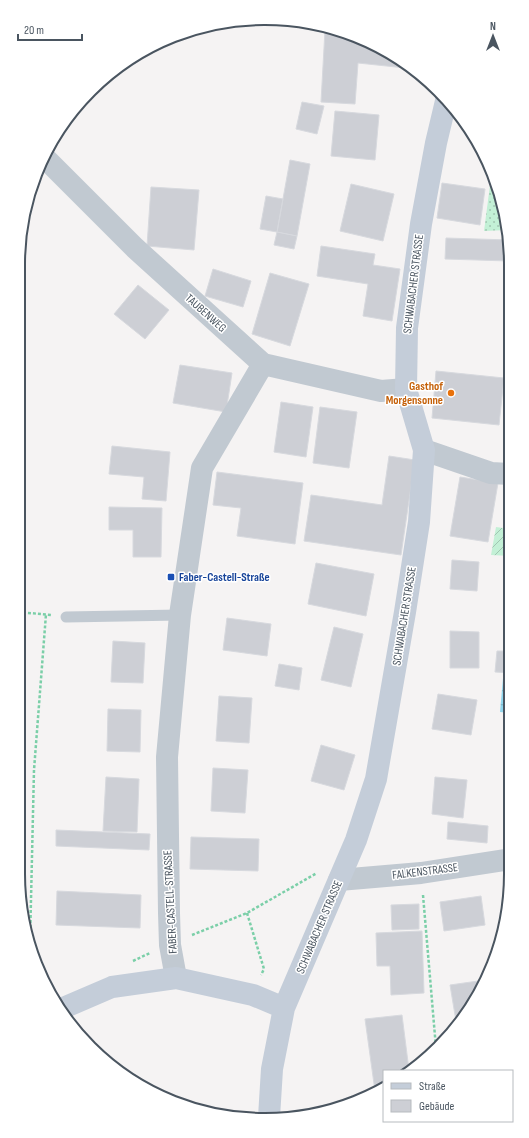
<svg xmlns="http://www.w3.org/2000/svg" width="529" height="1138" font-family="'Sofia Sans Condensed',sans-serif">
  <defs>
    <pattern id="grass-dots" width="8" height="8" patternUnits="userSpaceOnUse"><rect width="8" height="8" fill="#c3f0d6"/><path d="M2 2h.1M6 6h.1" fill="none" stroke="#a0c5b1" stroke-width="1.8" stroke-linecap="round"/></pattern>
    <pattern id="garden-furrows" width="10" height="10" patternUnits="userSpaceOnUse"><rect width="10" height="10" fill="#c3f0d6"/><path d="M-1 1l2-2M0 10L10 0M9 11l2-2" fill="none" stroke="#a0c5b1"/></pattern>
    <pattern id="water-ripples" width="26" height="14" patternUnits="userSpaceOnUse"><rect width="26" height="14" fill="#91d6ed"/><path d="M2 4q2-2 4 0t4 0M15 11q2-2 4 0t4 0" fill="none" stroke="#78b0c3"/></pattern>
  </defs>
  <rect width="100%" height="100%" fill="#f5f3f3"/>
  <path fill="url(#grass-dots)" d="M492 170 508 230 484 231Z"/>
  <path fill="url(#garden-furrows)" d="M496 527 510 529V556L491 555Z"/>
  <path fill="url(#water-ripples)" d="M503 678H510V713L500 712Z"/>
  <path fill="#cdcfd5" stroke="#d7d9de" d="M325 30 359 37 415 69 358 63 355 104 321 102Z
    M302 102 324 106 317 134 296 129Z
    M335 111 379 115 375 160 331 156Z
    M290 160 310 164 297 236 277 232Z
    M442 183 485 189 480 225 437 218Z
    M351 184 394 194 383 241 340 231Z
    M151 187 199 190 194 250 147 246Z
    M266 196 283 199 277 232 260 229Z
    M277 232 297 236 294 249 274 245Z
    M446 238 509 240V261L445 259Z
    M321 246 375 254 373 265 400 269 392 321 363 316 368 284 317 276Z
    M213 269 251 281 243 307 205 296Z
    M270 273 309 284 290 346 252 334Z
    M138 285 169 310 145 339 114 314Z
    M180 365 232 373 226 412 173 403Z
    M436 371 504 378 499 425 432 418Z
    M281 402 313 407 306 457 274 452Z
    M320 407 357 412 349 468 313 463Z
    M112 446 170 452 166 501 142 499 144 477 109 474Z
    M389 456 415 460 401 555 304 541 311 495 382 505Z
    M217 472 303 483 295 544 237 536 241 508 213 505Z
    M460 477 498 483 488 542 450 536Z
    M109 507 162 508 161 557H133V530H109Z
    M452 560 479 562 477 591 450 589Z
    M316 563 374 574 366 616 308 604Z
    M227 618 271 624 267 656 223 650Z
    M334 627 363 634 351 687 321 680Z
    M450 631 479 632V668H450Z
    M113 641 145 643 143 683 111 682Z
    M497 651H510V673L495 672Z
    M279 664 302 668 299 690 275 686Z
    M438 694 477 700 471 735 432 729Z
    M219 696 252 698 249 743 216 741Z
    M108 709 141 710 140 752 107 751Z
    M321 745 355 755 344 790 311 781Z
    M213 768 248 770 245 813 211 811Z
    M106 777 139 779 137 832 103 831Z
    M435 777 467 780 463 818 432 814Z
    M511 798V822L506 821Z
    M448 822 488 826 487 843 447 839Z
    M56 830 150 834 149 850 56 846Z
    M191 837 259 839 258 871 190 869Z
    M57 891 141 895 140 928 56 925Z
    M481 896 485 925 444 931 440 902Z
    M419 904V929L392 930 391 905Z
    M422 931 424 993 391 995 390 966H377L376 933Z
    M485 980 459 1021H456L450 985Z
    M402 1015 409 1070 384 1071V1088L375 1091 365 1019Z"/>
  <g fill="none" stroke-linecap="round" stroke-linejoin="round">
    <path stroke="#7bcfa8" stroke-width="2.5" stroke-dasharray="3 2" stroke-linecap="butt" d="M18 612 51 615
      M423 895 436 1048
      M247 913 264 969 261 975
      M192 935 247 913 317 873
      M30 943 34 770 46 614
      M133 961 150 953"/>
    <path stroke="#c1c9d1" stroke-width="11" d="M66 617 180 615"/>
    <path stroke="#c1c9d1" stroke-width="22" d="M45 158 135 248 263 364 381 391 406 389
      M424 450 491 473 510 474
      M339 880 421 873 511 859
      M176 978 170 945 169 913 167 757 180 615 202 468 263 364"/>
    <path stroke="#c4cdd9" stroke-width="22" d="M63 1008 112 987 176 978 253 995 284 1008
      M269 1117 272 1069 284 1008 356 840 376 779 405 612 419 522 424 450 406 389 407 328 421 224 436 143 446 101"/>
  </g>
  <circle fill="#e8710a" stroke="#fff" stroke-width="1.5" cx="451" cy="393" r="4"/>
  <rect fill="#1a4fb4" stroke="#fff" stroke-width="1.5" x="167" y="573" width="8" height="8" rx="2"/>
  <g text-anchor="middle" stroke-width="3" stroke-linejoin="round" paint-order="stroke">
    <g font-size="12" fill="#4a5560" stroke="#fff">
      <text transform="translate(413 284) rotate(-83)" y="4">SCHWABACHER STRASSE</text>
      <text transform="translate(206 313) rotate(42)" y="4">TAUBENWEG</text>
      <text transform="translate(404 616) rotate(-81)" y="4">SCHWABACHER STRASSE</text>
      <text transform="translate(425 871) rotate(-7)" y="4">FALKENSTRASSE</text>
      <text transform="translate(170 902) rotate(-93)" y="4">FABER-CASTELL-STRASSE</text>
      <text transform="translate(319 927) rotate(-67)" y="4">SCHWABACHER STRASSE</text>
    </g>
    <g font-size="12" font-weight="bold" fill="#c56008" stroke="#fff" text-anchor="end">
      <text x="443" y="390">Gasthof<tspan x="443" dy="14">Morgensonne</tspan></text>
    </g>
    <g font-size="12" font-weight="bold" fill="#164399" stroke="#fff" text-anchor="start">
      <text x="179" y="581">Faber-Castell-Straße</text>
    </g>
  </g>
  <path d="M0 0H529V1138H0ZM264 25H265A239 239 0 0 1 504 264V874A239 239 0 0 1 265 1113H264A239 239 0 0 1 25 874V264A239 239 0 0 1 264 25Z" fill="#fff" fill-rule="evenodd"/>
  <path fill="none" stroke="#4a5560" stroke-width="2" d="M264 25H265A239 239 0 0 1 504 264V874A239 239 0 0 1 265 1113H264A239 239 0 0 1 25 874V264A239 239 0 0 1 264 25Z"/>
  <rect x="383" y="1070" width="130" height="52" fill="#ffffff" stroke="#b7bbbf"/>
  <rect x="391" y="1083" width="20" height="6" fill="#c4cdd9" stroke="#b7bbbf"/>
  <text x="419" y="1090" font-size="12" fill="#4a5560">Straße</text>
  <rect x="391" y="1100" width="20" height="12" fill="#cdcfd5" stroke="#b7bbbf"/>
  <text x="419" y="1110" font-size="12" fill="#4a5560">Gebäude</text>
  <g transform="translate(493 36)" stroke="#ffffff" stroke-width="3" paint-order="stroke">
  <path d="M0-3L7 15L0 10L-7 15Z" fill="#4a5560"/>
  <text y="-6" font-size="11" font-weight="bold" text-anchor="middle" fill="#4a5560">N</text>
  </g>
  <path d="M18 34v6h64v-6" fill="none" stroke="#4a5560" stroke-width="2"/>
  <text x="24" y="34" font-size="12" fill="#4a5560" stroke="#ffffff" stroke-width="3" paint-order="stroke">20 m</text>
</svg>
